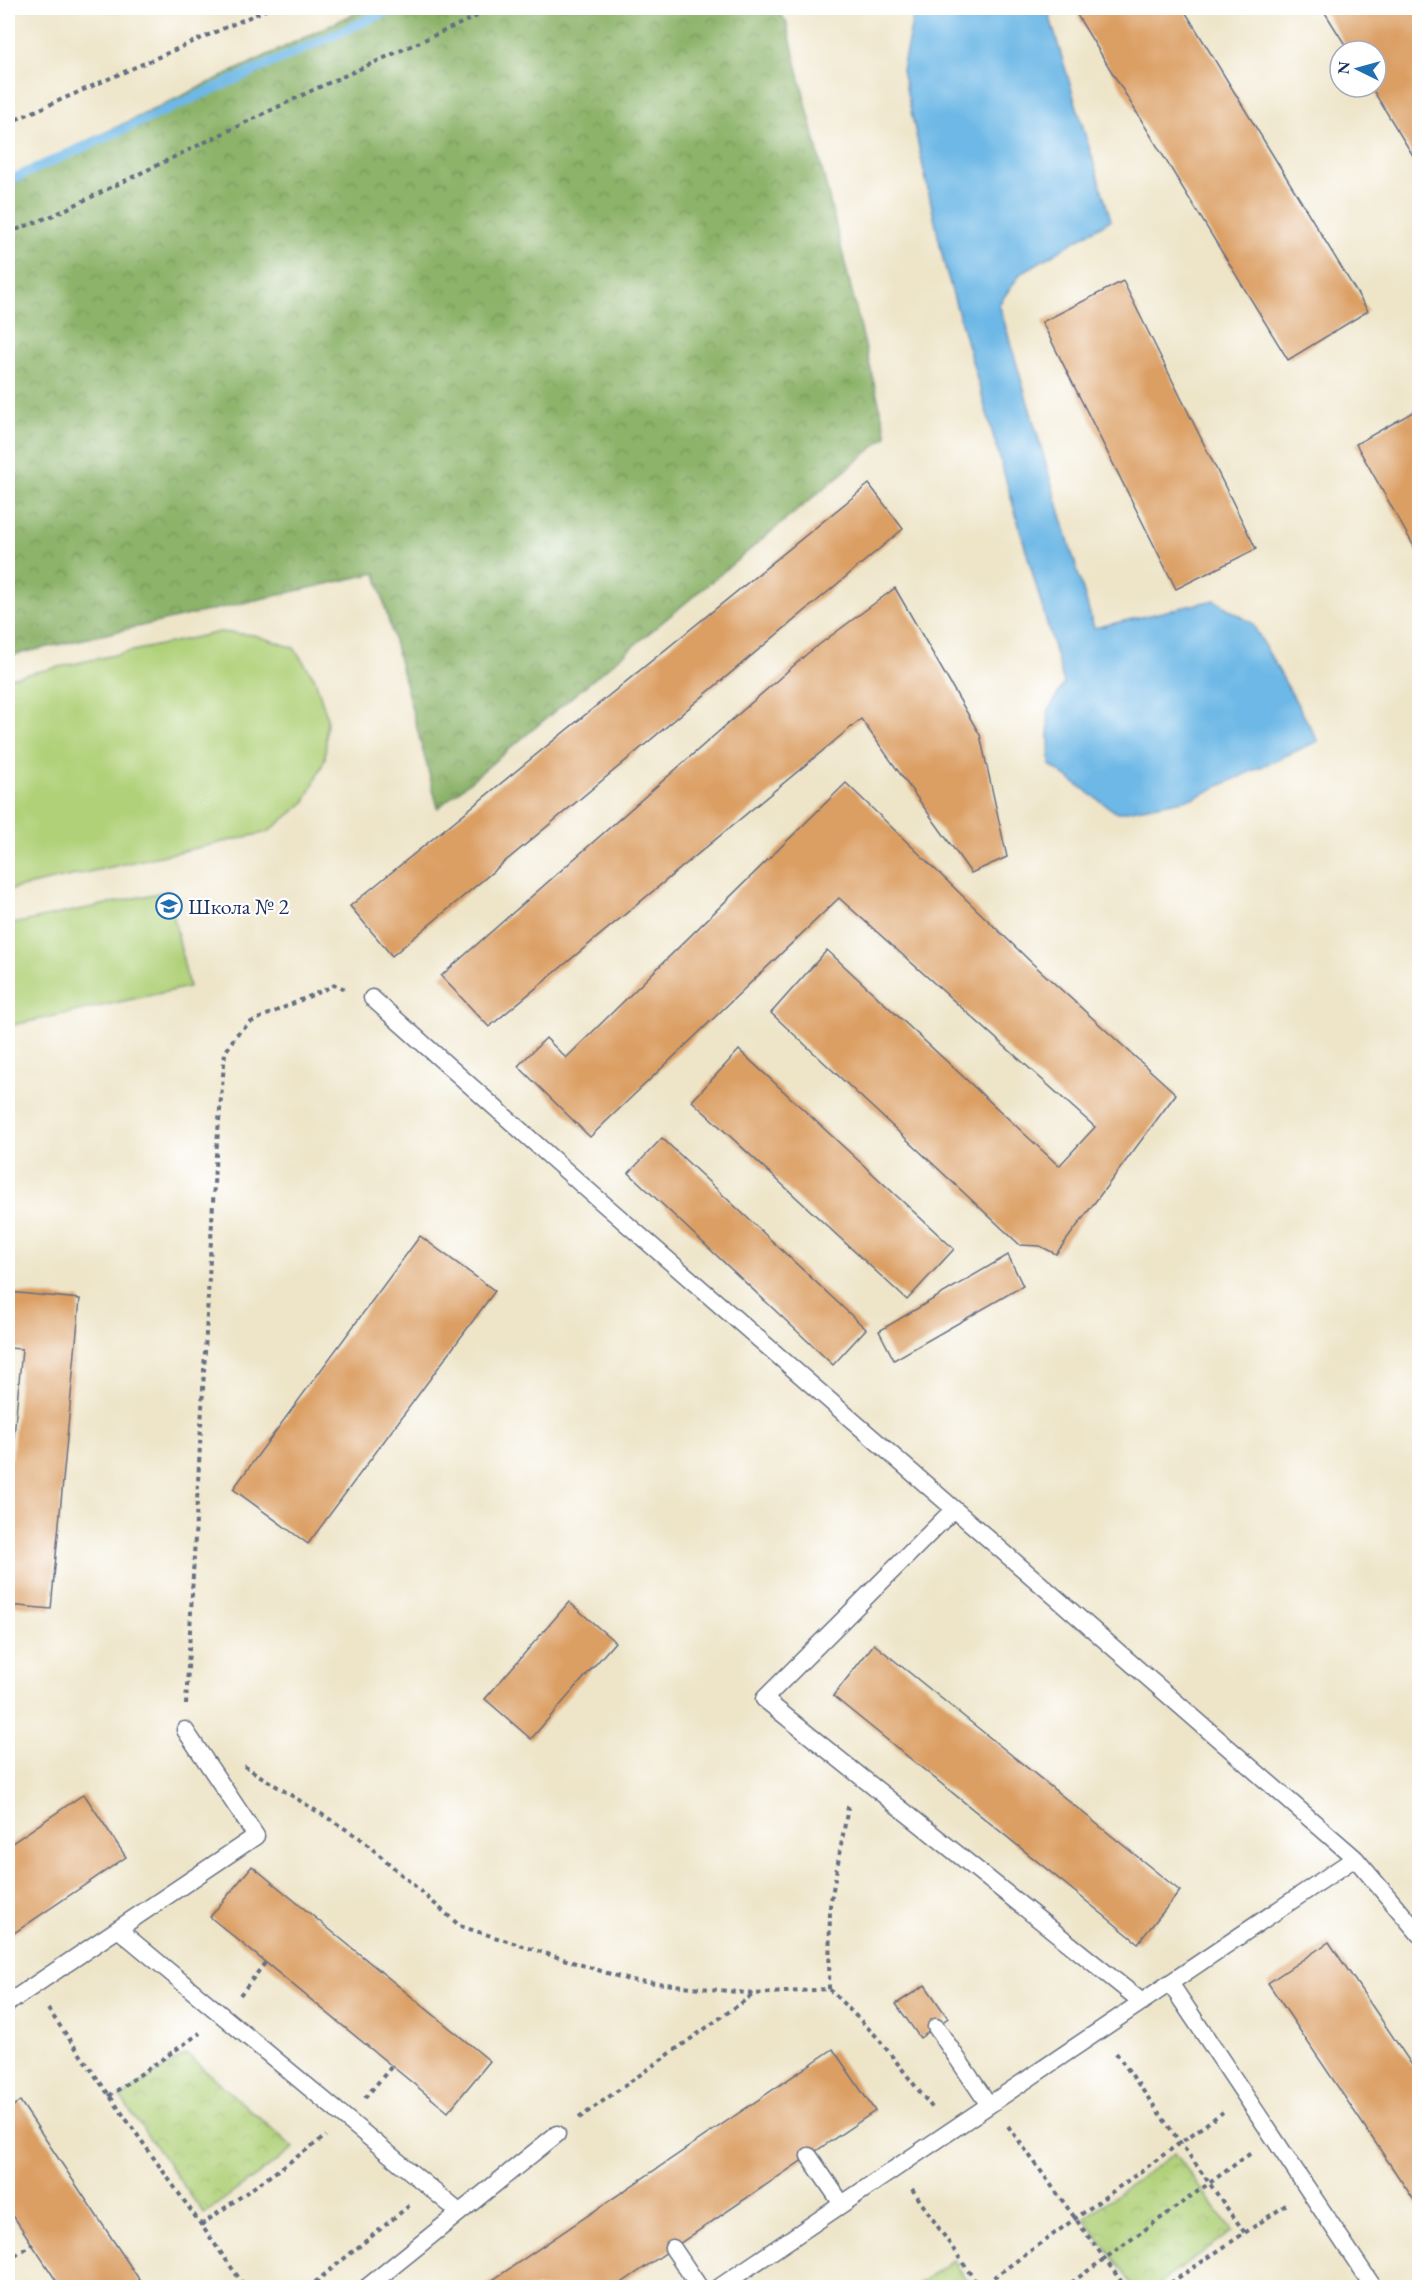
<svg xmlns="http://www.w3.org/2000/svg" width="1427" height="2295" font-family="'EB Garamond',serif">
  <defs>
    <pattern id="forest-crowns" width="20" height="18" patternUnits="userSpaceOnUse" patternTransform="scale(1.5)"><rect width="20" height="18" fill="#8cb369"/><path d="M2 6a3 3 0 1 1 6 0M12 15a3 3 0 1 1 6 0" fill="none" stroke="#72925a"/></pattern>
    <pattern id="park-crowns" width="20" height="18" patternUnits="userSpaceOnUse" patternTransform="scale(1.5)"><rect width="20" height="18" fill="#b1d179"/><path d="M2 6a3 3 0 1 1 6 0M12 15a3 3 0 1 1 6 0" fill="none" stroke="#98b46b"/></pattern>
  </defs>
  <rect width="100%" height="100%" fill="#fff"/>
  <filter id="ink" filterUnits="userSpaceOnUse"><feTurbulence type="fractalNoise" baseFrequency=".0167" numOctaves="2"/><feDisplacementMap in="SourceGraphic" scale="12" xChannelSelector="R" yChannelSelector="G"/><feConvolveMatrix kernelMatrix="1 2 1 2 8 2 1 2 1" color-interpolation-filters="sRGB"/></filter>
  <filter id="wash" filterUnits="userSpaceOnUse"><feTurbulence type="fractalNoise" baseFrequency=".008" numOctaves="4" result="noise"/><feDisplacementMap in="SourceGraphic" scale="24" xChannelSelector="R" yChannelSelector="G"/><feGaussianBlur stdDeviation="1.35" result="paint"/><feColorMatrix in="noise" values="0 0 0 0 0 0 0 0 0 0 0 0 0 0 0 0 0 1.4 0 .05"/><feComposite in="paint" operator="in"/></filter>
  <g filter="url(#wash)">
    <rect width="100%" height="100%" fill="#eee5c9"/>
    <path fill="url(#forest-crowns)" stroke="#547164" stroke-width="1.5" d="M366 8H774L786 21 887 436 438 808 376 573 8 656V179Z"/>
    <path fill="url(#park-crowns)" stroke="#66806c" stroke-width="1.5" d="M186 2054 294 2148 204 2214 120 2097Z
      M1175 2153 1232 2231 1154 2287H1134L1084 2218Z
      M953 2260 972 2287H914Z"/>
    <path fill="#b1d179" stroke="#66806c" stroke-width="1.5" d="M220 632 254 635 294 648 315 679 327 717 325 759 305 802 268 832 8 890V678Z
      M168 891 189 987 8 1026V925Z"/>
    <path fill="#6db8e6" stroke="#4474a2" stroke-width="1.5" d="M915 8H1047L1111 220 1021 273 999 304 1094 628 1214 600 1252 623 1318 741 1193 798 1117 813 1050 765 1048 712 1064 683 944 263 902 70Z"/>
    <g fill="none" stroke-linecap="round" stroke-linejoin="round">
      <path stroke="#6db8e6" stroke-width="10" d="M8 181 394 8"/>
    </g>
    <g id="blocks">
      <path fill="#db9f63" d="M1089 8H1183L1368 311 1288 360 1077 15Z
        M1322 8H1420V167L1371 87H1376V51H1349Z
        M1123 281 1256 549 1176 589 1042 322Z
        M1420 408V557L1356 444Z
        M869 484 903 529 392 956 350 906Z
        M895 588 980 735 1007 857 971 873 861 719 489 1027 441 976 808 653Z
        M846 783 1033 964 1176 1094 1056 1254 1040 1246 1020 1245 771 1013 827 950 1059 1166 1095 1127 839 898 590 1137 518 1066 546 1038 566 1058Z
        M739 1050 954 1249 907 1300 692 1101Z
        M662 1138 866 1329 833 1365 629 1173Z
        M420 1236 495 1291 308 1544 233 1489Z
        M1008 1255 1023 1286 894 1360 879 1331Z
        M8 1292 80 1299 51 1609 8 1605V1458H12L22 1349 8 1348Z
        M569 1602 615 1642 531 1739 485 1699Z
        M874 1644 1180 1891 1138 1943 833 1696Z
        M84 1794 126 1857 8 1937V1846Z
        M252 1866 490 2061 448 2112 210 1917Z
        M1329 1942 1420 2077V2209L1268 1983Z
        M925 1985 948 2018 920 2038 896 2004Z
        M833 2049 875 2111 614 2288H481Z
        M20 2101 145 2288H61L8 2208V2110Z"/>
    </g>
  </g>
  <g filter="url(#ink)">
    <use href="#blocks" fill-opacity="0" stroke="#656f83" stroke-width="1.5"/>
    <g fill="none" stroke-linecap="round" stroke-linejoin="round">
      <g stroke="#656f83" stroke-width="19">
        <path id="service" d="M372 998 582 1185 1355 1858 1420 1935
          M954 1509 764 1699 1142 2002
          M118 1929 459 2212
          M1170 1983 1374 2288
          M8 2003 256 1836 185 1730
          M936 2027 989 2105
          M809 2156 842 2204
          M673 2248 700 2288
          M366 2288 557 2134
          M718 2288 1355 1858"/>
      </g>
      <path stroke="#656f83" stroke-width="4" stroke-dasharray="4.5 4.5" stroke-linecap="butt" d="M8 123 270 8
        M8 233 54 215 313 90 495 8
        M186 1705 215 1166 225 1053 236 1035 251 1022 335 985 348 990
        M244 1766 360 1838 460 1926 629 1980 755 1994 829 1989 877 2037 934 2110
        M829 1989 830 1906 849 1802
        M240 1995 265 1963
        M48 2009 246 2288
        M1116 2053 1245 2233
        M109 2096 200 2033
        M365 2098 392 2066
        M579 2118 754 1994
        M1008 2126 1126 2288
        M912 2189 980 2288
        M201 2225 326 2136
        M8 2261 32 2244
        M308 2288 410 2205
        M979 2288 1223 2112
        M1064 2288 1251 2153
        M1163 2288 1286 2205"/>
      <use href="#service" stroke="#fff" stroke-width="16"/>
    </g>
  </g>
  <defs>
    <g id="school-ring" transform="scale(1.35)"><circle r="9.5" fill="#fff" stroke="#1f6fb2" stroke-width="1.5"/><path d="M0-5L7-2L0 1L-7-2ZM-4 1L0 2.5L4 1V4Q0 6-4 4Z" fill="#1f6fb2"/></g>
  </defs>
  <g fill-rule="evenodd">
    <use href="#school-ring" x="169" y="906"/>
  </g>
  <g text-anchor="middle" stroke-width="4.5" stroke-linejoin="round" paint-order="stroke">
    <g font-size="22" fill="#1b2f5e" stroke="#fff" text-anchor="start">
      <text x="188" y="914">Школа № 2</text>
    </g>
  </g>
  <rect width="1427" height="2295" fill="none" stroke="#fff" stroke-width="30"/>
  <g transform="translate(1358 69) rotate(275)"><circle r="28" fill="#ffffff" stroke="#a4acbf" stroke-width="1.5"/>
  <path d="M0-4.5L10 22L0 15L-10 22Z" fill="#1f6fb2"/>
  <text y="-9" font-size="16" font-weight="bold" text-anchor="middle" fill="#1b2f5e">N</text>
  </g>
</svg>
